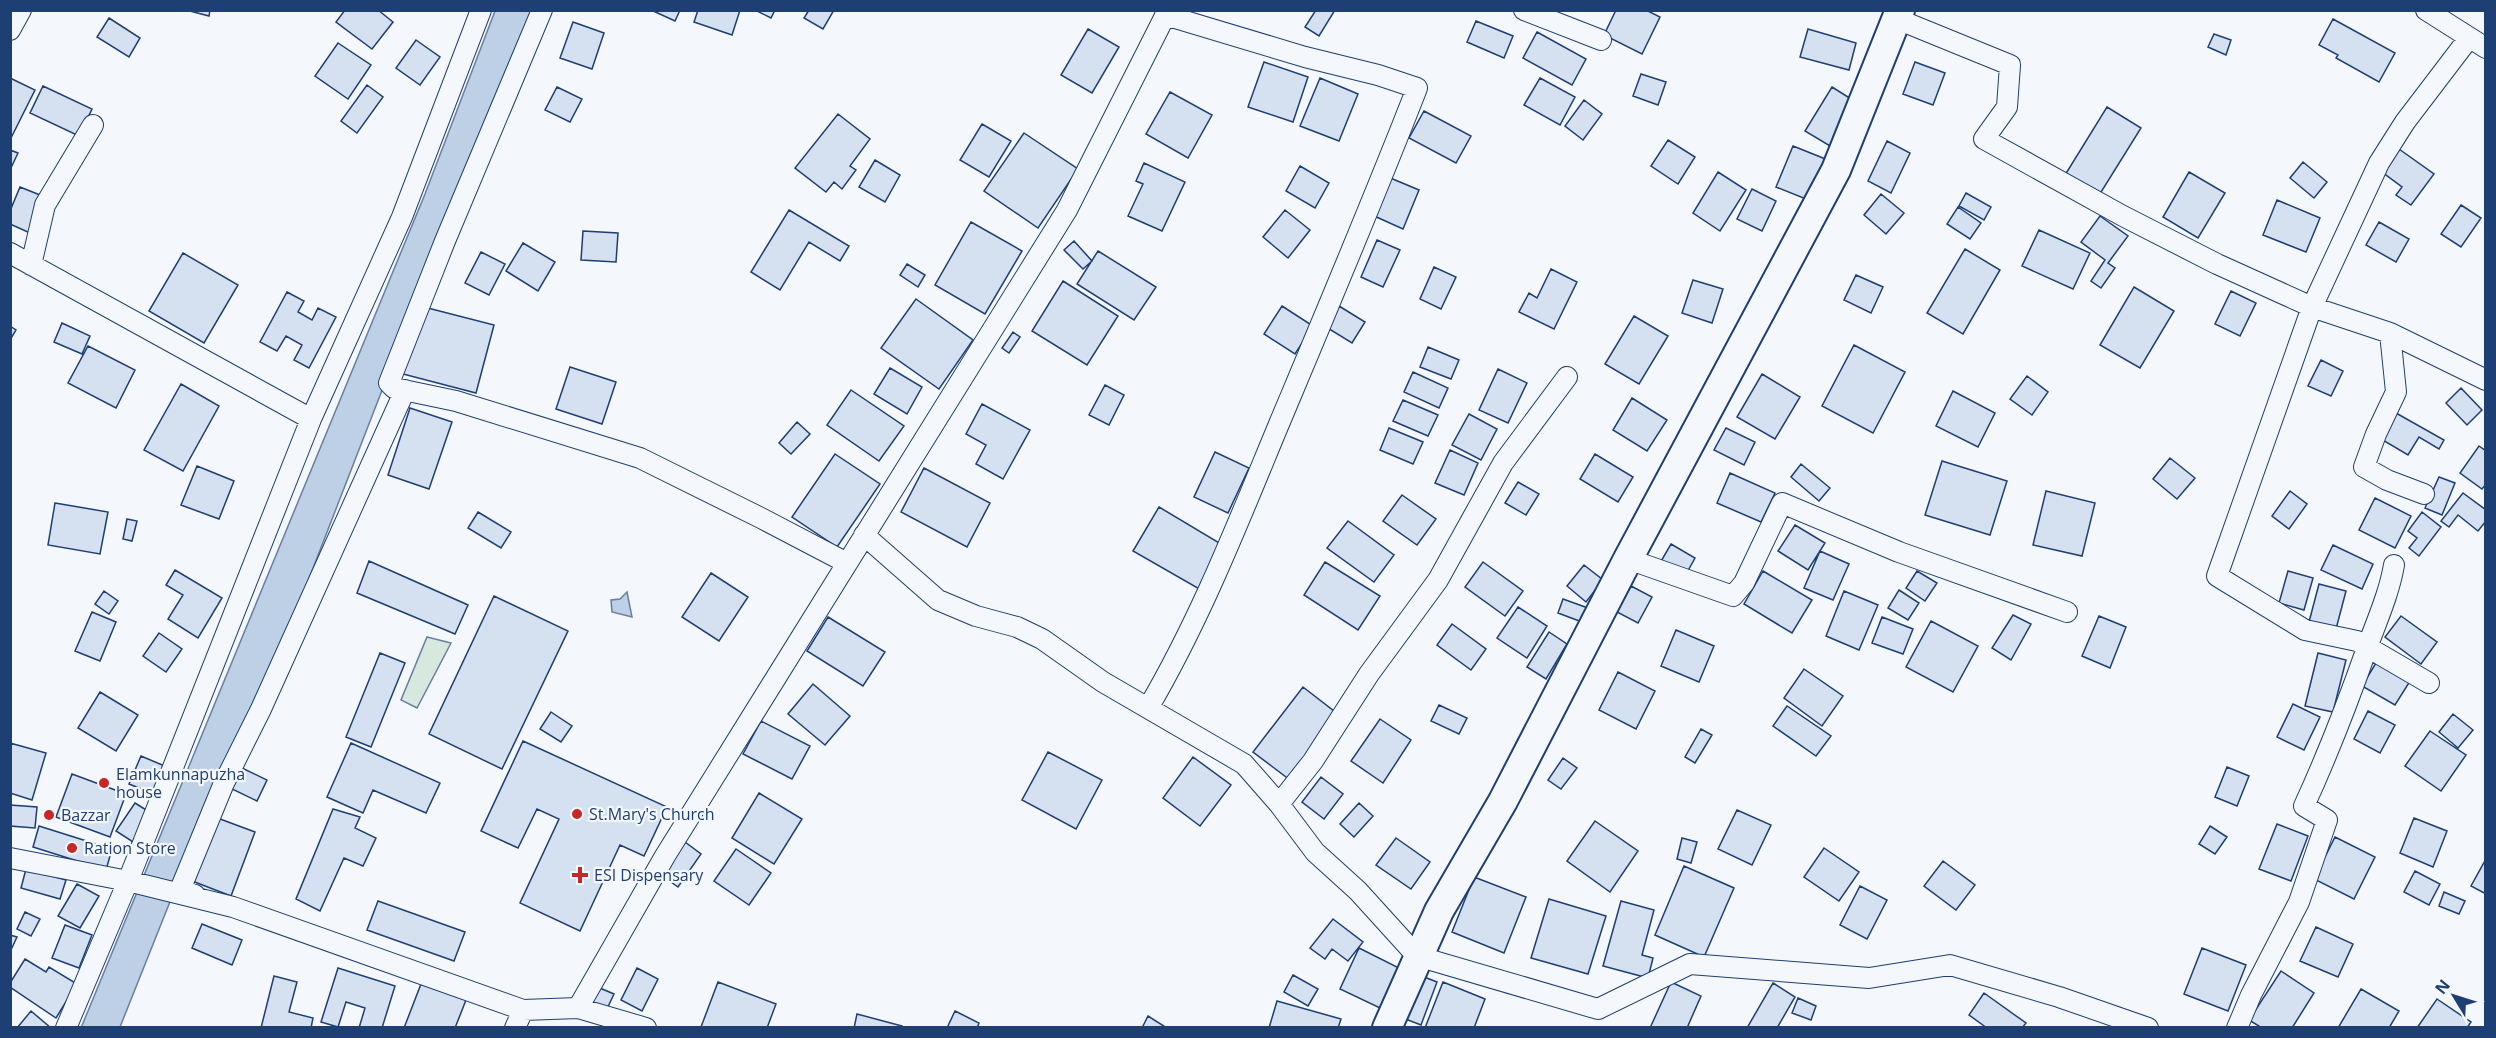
<svg xmlns="http://www.w3.org/2000/svg" width="2496" height="1038" font-family="'Open Sans',sans-serif">
  <rect width="100%" height="100%" fill="#f4f7fb"/>
  <path fill="#d7e8df" stroke="#687fa3" stroke-width="1.5" d="M427 637 451 643 417 708 401 700Z"/>
  <path fill="#bed0e5" stroke="#687fa3" stroke-width="1.5" d="M495 11H535L457 197 303 594 205 814 120 1027 81 1028 425 194Z
    M627 592 632 617 612 612 611 600 620 599Z"/>
  <path fill="#d5e0f0" stroke="#1d3f73" stroke-width="1.5" d="M186 10H210L209 16Z
    M345 10H378L393 22 372 49 336 22Z
    M651 10H680L675 21Z
    M698 10H740L732 35 694 22Z
    M755 10H775L771 18Z
    M809 10H834L823 29 804 18Z
    M1316 10H1335L1319 36 1305 27Z
    M1616 10H1646L1660 17 1642 54 1604 35Z
    M109 18 140 38 129 57 97 37Z
    M2333 19 2395 53 2379 82 2336 58 2338 55 2319 45Z
    M1476 21 1513 36 1504 58 1467 42Z
    M573 22 604 33 592 69 560 58Z
    M1088 29 1119 47 1092 93 1061 75Z
    M1808 29 1856 43 1849 70 1800 57Z
    M1537 32 1586 59 1572 85 1523 58Z
    M2214 34 2231 40 2226 55 2208 47Z
    M416 40 440 57 420 85 396 68Z
    M338 43 371 65 348 99 315 76Z
    M1264 62 1308 77 1293 122 1248 107Z
    M1915 62 1945 73 1933 105 1903 94Z
    M1641 74 1666 82 1658 105 1633 96Z
    M10 78 35 90 10 140Z
    M1320 78 1358 94 1339 141 1300 126Z
    M1540 78 1575 97 1560 125 1524 105Z
    M367 85 383 97 357 133 341 121Z
    M43 86 92 109 79 136 30 113Z
    M557 87 582 99 570 122 545 110Z
    M1832 87 1856 102 1830 146 1805 131Z
    M1170 92 1212 115 1188 158 1146 134Z
    M1584 100 1602 114 1583 140 1565 126Z
    M2107 107 2141 128 2098 197 2065 175Z
    M1424 111 1471 136 1456 163 1409 138Z
    M838 114 870 139 850 166 856 170 842 189 834 182 826 192 795 168Z
    M982 124 1011 141 989 177 960 160Z
    M1024 133 1078 169 1038 228 984 191Z
    M1668 140 1695 157 1678 184 1651 166Z
    M1887 141 1910 153 1891 193 1868 181Z
    M1793 146 1828 160 1811 201 1776 187Z
    M2399 149 2434 174 2411 205 2396 195 2402 187 2382 172Z
    M10 150 18 153 10 170Z
    M875 160 900 175 885 202 859 187Z
    M2303 162 2327 182 2314 198 2290 178Z
    M1144 163 1185 182 1162 231 1128 216 1143 184 1136 181Z
    M1300 166 1329 183 1315 208 1286 191Z
    M1718 172 1746 190 1720 231 1693 213Z
    M2189 172 2225 193 2198 238 2163 217Z
    M1388 177 1419 190 1403 229 1372 215Z
    M20 187 45 197 30 233 10 224V211Z
    M1752 189 1776 201 1762 231 1737 219Z
    M1966 193 1991 207 1984 220 1959 206Z
    M1881 194 1904 213 1886 234 1864 215Z
    M2277 200 2320 218 2306 252 2263 235Z
    M2461 205 2481 218 2461 247 2441 234Z
    M1958 207 1981 223 1970 239 1947 224Z
    M789 210 849 246 840 261 809 242 780 290 751 272Z
    M1285 210 1310 230 1288 258 1263 237Z
    M2100 216 2128 236 2108 263 2115 268 2101 288 2091 281 2105 260 2081 242Z
    M971 222 1022 251 985 314 935 285Z
    M2379 222 2409 239 2396 262 2366 245Z
    M2039 230 2090 253 2073 289 2022 266Z
    M583 231 618 233 616 262 581 260Z
    M1377 240 1400 250 1383 287 1361 277Z
    M1074 241 1092 261 1083 269 1064 250Z
    M523 243 555 262 538 291 506 271Z
    M1965 249 2000 270 1963 334 1927 313Z
    M1098 251 1156 287 1134 320 1077 284Z
    M481 252 505 264 489 295 465 283Z
    M183 253 238 285 204 343 149 311Z
    M907 264 925 275 918 287 900 275Z
    M1434 267 1456 277 1441 309 1420 299Z
    M1551 269 1577 282 1554 329 1519 312 1529 293 1537 298Z
    M1856 275 1883 287 1871 313 1844 300Z
    M1693 280 1723 289 1712 323 1682 313Z
    M1063 281 1118 316 1087 365 1032 331Z
    M2134 287 2174 311 2140 368 2100 345Z
    M2231 291 2256 303 2240 336 2215 324Z
    M287 292 304 301 298 312 312 320 318 308 336 317 309 368 294 360 302 345 286 336 277 351 260 342Z
    M916 299 973 340 939 389 881 348Z
    M420 306 494 325 476 393 403 374Z
    M1282 306 1313 326 1295 354 1264 334Z
    M1339 306 1365 322 1352 343 1326 327Z
    M1634 316 1668 336 1639 384 1605 364Z
    M62 323 90 336 82 354 54 342Z
    M10 326 16 330 10 340Z
    M1013 332 1020 337 1009 353 1002 348Z
    M1854 345 1905 372 1873 433 1822 406Z
    M88 346 135 370 116 408 68 383Z
    M1428 347 1459 360 1451 379 1420 367Z
    M2321 360 2343 371 2331 396 2308 386Z
    M570 367 616 382 602 424 556 409Z
    M890 368 922 387 907 414 874 394Z
    M1498 369 1527 383 1508 423 1479 410Z
    M1413 372 1448 388 1439 408 1404 392Z
    M1762 374 1800 397 1775 439 1737 417Z
    M2027 376 2048 392 2032 415 2010 399Z
    M181 384 219 406 183 471 144 450Z
    M1105 385 1124 395 1109 425 1089 415Z
    M2461 388 2482 410 2467 425 2446 403Z
    M851 390 904 426 879 461 827 425Z
    M1953 391 1995 413 1978 447 1936 426Z
    M1632 398 1667 420 1647 451 1613 430Z
    M1403 400 1438 415 1428 436 1393 421Z
    M982 404 1030 430 1003 479 976 464 986 445 966 434Z
    M410 408 452 422 429 489 388 475Z
    M2396 413 2444 440 2439 449 2419 437 2408 455 2381 439Z
    M1469 414 1497 429 1481 460 1452 445Z
    M797 422 810 434 791 454 779 443Z
    M1389 428 1423 442 1413 464 1380 450Z
    M1726 428 1755 442 1744 465 1714 450Z
    M2479 446 2486 451V484L2482 489 2460 473Z
    M1450 450 1478 463 1464 495 1435 483Z
    M1215 452 1249 468 1228 513 1194 497Z
    M835 454 880 484 837 547 792 517Z
    M1595 454 1633 477 1618 502 1580 479Z
    M2170 458 2195 478 2177 499 2153 479Z
    M1942 461 2007 481 1990 535 1925 515Z
    M1801 464 1830 488 1819 501 1791 477Z
    M197 466 234 481 219 519 181 505Z
    M924 468 990 503 967 547 901 512Z
    M1730 473 1775 493 1761 522 1717 503Z
    M2439 477 2455 483 2442 515 2425 508Z
    M1518 482 1539 494 1526 515 1505 503Z
    M2046 491 2095 503 2082 556 2033 545Z
    M2290 491 2307 504 2289 529 2272 516Z
    M2463 493 2486 510V521L2478 531 2458 515 2449 527 2441 521Z
    M1402 495 1436 519 1417 545 1383 521Z
    M2375 498 2411 516 2395 548 2359 530Z
    M55 503 108 512 100 554 48 545Z
    M1159 507 1226 547 1201 590 1133 551Z
    M478 512 511 532 501 548 468 528Z
    M2422 512 2441 527 2419 556 2409 548 2417 538 2408 531Z
    M127 519 137 521 132 541 123 539Z
    M1348 521 1394 555 1374 582 1327 548Z
    M1795 525 1825 543 1808 570 1778 551Z
    M1671 544 1695 558 1685 576 1660 563Z
    M2333 545 2373 564 2362 589 2321 570Z
    M1820 551 1849 564 1833 600 1804 588Z
    M369 561 468 605 455 634 357 593Z
    M1325 562 1380 596 1358 630 1304 595Z
    M1483 562 1523 591 1505 616 1465 587Z
    M1584 565 1603 580 1586 602 1567 586Z
    M175 570 222 598 198 638 168 619 183 595 166 585Z
    M1763 571 1812 600 1792 633 1744 604Z
    M1917 571 1937 583 1925 601 1906 588Z
    M2288 571 2313 578 2304 610 2279 603Z
    M711 573 748 597 719 641 682 617Z
    M2319 584 2346 591 2336 629 2309 622Z
    M1631 586 1652 597 1638 623 1617 612Z
    M1899 590 1919 603 1908 620 1888 608Z
    M104 591 118 601 109 614 95 604Z
    M1844 591 1878 605 1859 650 1826 636Z
    M494 596 568 631 502 769 429 734Z
    M1563 599 1588 608 1582 622 1558 613Z
    M1518 607 1547 626 1527 658 1497 638Z
    M92 612 116 622 100 661 75 651Z
    M2013 615 2031 624 2011 660 1992 648Z
    M2099 616 2126 627 2110 668 2082 656Z
    M2401 616 2437 642 2421 664 2385 637Z
    M828 617 885 652 863 686 807 651Z
    M1882 617 1913 629 1903 654 1872 643Z
    M1931 621 1978 646 1953 692 1906 667Z
    M1452 624 1486 649 1471 670 1437 645Z
    M1676 630 1714 646 1699 682 1661 666Z
    M1549 632 1567 644 1546 679 1527 667Z
    M159 633 182 649 166 672 143 656Z
    M380 653 405 663 371 747 346 737Z
    M2318 653 2346 660 2333 712 2305 706Z
    M2379 658 2412 678 2395 705 2362 686Z
    M1804 669 1843 696 1822 726 1784 698Z
    M1618 672 1655 691 1636 729 1599 710Z
    M813 684 850 716 825 745 788 714Z
    M1303 687 1339 715 1290 780 1253 752Z
    M100 692 138 715 116 751 78 728Z
    M2293 704 2320 717 2304 750 2277 737Z
    M1439 705 1467 718 1459 734 1431 721Z
    M1787 706 1831 736 1816 756 1773 726Z
    M2368 711 2395 725 2380 753 2354 739Z
    M551 712 572 726 561 742 540 729Z
    M2453 714 2473 730 2458 748 2439 732Z
    M1380 719 1411 740 1383 783 1351 761Z
    M761 721 810 746 792 779 743 754Z
    M1701 729 1712 735 1695 763 1685 757Z
    M2430 731 2466 755 2441 791 2405 766Z
    M523 741 667 807 644 856 620 845 580 931 520 903 559 819 537 809 518 848 481 831Z
    M10 743 46 753 32 800 10 793Z
    M351 743 440 783 426 813 373 790 363 813 327 797Z
    M1048 752 1102 780 1076 829 1022 800Z
    M141 756 167 767 156 795 129 784Z
    M1193 757 1231 785 1200 826 1163 798Z
    M1563 758 1577 768 1561 789 1548 780Z
    M2227 767 2249 776 2237 806 2215 797Z
    M242 768 267 780 257 801 232 789Z
    M72 774 126 794 110 837 56 817Z
    M1321 777 1343 794 1324 819 1302 802Z
    M759 793 802 819 774 864 732 838Z
    M135 803 151 813 133 842 116 831Z
    M1359 803 1373 816 1354 837 1340 824Z
    M10 805 37 807 35 828 10 826Z
    M333 809 360 817 355 828 376 838 363 866 344 858 320 911 296 899Z
    M1737 810 1771 825 1752 865 1718 849Z
    M212 816 255 832 231 896 187 879Z
    M2414 818 2447 831 2433 867 2400 853Z
    M1595 821 1638 851 1610 892 1567 861Z
    M2277 824 2308 836 2291 881 2259 869Z
    M39 826 112 849 106 870 33 847Z
    M2210 826 2227 837 2215 854 2199 844Z
    M2335 837 2375 857 2354 899 2314 879Z
    M1396 838 1430 862 1411 889 1376 865Z
    M1682 838 1697 842 1691 863 1677 859Z
    M681 839 701 854 678 887 657 872Z
    M1824 848 1859 872 1839 901 1804 877Z
    M736 849 771 873 749 905 714 881Z
    M2486 859V894L2471 886Z
    M1943 861 1975 885 1956 910 1924 886Z
    M1684 866 1734 888 1704 957 1655 935Z
    M26 869 66 880 60 899 21 888Z
    M2415 871 2440 884 2429 905 2404 892Z
    M1474 877 1526 897 1504 953 1452 932Z
    M77 884 99 896 80 928 58 916Z
    M1860 886 1887 900 1867 939 1840 925Z
    M2444 892 2465 901 2459 914 2439 906Z
    M1549 899 1606 916 1588 974 1531 958Z
    M378 901 465 932 454 961 367 930Z
    M1621 901 1654 910 1642 955 1653 958 1648 978 1603 966Z
    M25 912 40 919 31 936 17 929Z
    M1333 919 1363 942 1348 961 1332 949 1325 959 1310 948Z
    M202 924 242 940 232 965 192 948Z
    M65 925 92 935 79 968 52 958Z
    M2316 927 2353 944 2338 977 2300 961Z
    M10 935 17 937 10 952Z
    M1359 948 1399 968 1380 1008 1340 989Z
    M2202 948 2246 965 2228 1011 2184 994Z
    M25 959 46 972 49 967 77 984 56 1018 10 987V983Z
    M338 968 395 986 382 1028H359L365 1008 346 1002 338 1027 321 1022Z
    M637 968 658 979 642 1011 621 1000Z
    M2281 971 2314 993 2292 1028H2262L2249 1020Z
    M1293 975 1318 989 1308 1006 1284 992Z
    M1419 975 1437 982 1421 1025 1403 1018Z
    M274 976 297 982 289 1012 313 1018 311 1028H261Z
    M718 982 776 1004 767 1028 701 1027Z
    M1443 982 1485 999 1474 1028H1425Z
    M1671 982 1701 996 1687 1028H1650Z
    M1773 983 1795 997 1777 1028H1747Z
    M421 984 466 1000 455 1028H404Z
    M595 986 614 994 605 1013 586 1005Z
    M2361 989 2399 1011 2389 1028H2338Z
    M1984 993 2026 1023 2022 1028H1987L1969 1015Z
    M1798 998 1816 1006 1811 1020 1792 1013Z
    M2437 999 2471 1022 2467 1028H2417Z
    M1277 1001 1341 1019 1338 1028H1269Z
    M31 1011 51 1028H17Z
    M955 1011 979 1023 977 1028H947Z
    M857 1014 902 1026 901 1028H854Z
    M1148 1016 1167 1028H1142Z"/>
  <g fill="none" stroke-linecap="round" stroke-linejoin="round">
    <g stroke="#1d3f73" stroke-width="22">
      <path id="street" d="M542 10 445 241 389 383 394 388 456 401 640 458 761 518 847 563
        M1524 10 1601 40
        M2426 10 2486 48
        M1897 19 2010 65 2007 107 1984 139 2123 216 2217 264 2312 307 2390 333 2486 380
        M10 30 21 10
        M10 253 311 419 128 881 66 1028
        M31 265 45 205 93 125
        M2390 333 2396 392 2376 434 2364 467 2387 480 2424 494
        M311 419 402 217 481 10
        M864 535 938 600 976 616 1017 627 1042 639 1103 682 1244 764 1279 804 1315 852 1358 891 1417 956 1598 1009 1690 964 1869 978 1950 965 2059 997 2148 1028
        M1628 559 1733 596 1744 583 1782 503 1899 552 2067 612
        M2429 683 2357 641 2305 630 2217 576 2312 307 2379 163 2405 122 2469 38
        M1148 708C1201 618 1239 520 1279 424 1326 312 1373 201 1417 88L1378 75 1305 57 1165 15
        M1279 804 1313 761 1369 674 1438 580 1503 463 1567 377
        M10 858 128 881 233 907 523 1010 578 1008 646 1028
        M195 895 180 890 224 783 261 709 405 390
        M578 1008 665 856 1067 210 1168 10
        M515 1028 523 1010
        M2237 1028 2251 995 2299 902 2327 820 2304 806C2328 754 2348 702 2367 648 2377 620 2389 594 2394 565"/>
    </g>
    <g stroke="#1d3f73" stroke-width="32">
      <path id="secondary" d="M1387 1028 1439 911 1503 801 1628 559 1836 170 1900 10"/>
    </g>
    <use href="#street" stroke="#f4f7fb" stroke-width="20"/>
    <use href="#secondary" stroke="#f4f7fb" stroke-width="28"/>
  </g>
  <g fill="#c62828" stroke="#f4f7fb" stroke-width="2">
    <circle cx="104" cy="783" r="6"/>
    <circle cx="577" cy="814" r="6"/>
    <circle cx="49" cy="815" r="6"/>
    <circle cx="72" cy="848" r="6"/>
    <path d="M577 866h6v6h6v6h-6v6h-6v-6h-6v-6h6z"/>
  </g>
  <g text-anchor="middle" stroke-width="4.5" stroke-linejoin="round" paint-order="stroke">
    <g font-size="16" fill="#1d3f73" stroke="#f4f7fb" text-anchor="start">
      <text x="116" y="780">Elamkunnapuzha<tspan x="116" dy="18">house</tspan></text>
      <text x="589" y="820">St.Mary's Church</text>
      <text x="61" y="821">Bazzar</text>
      <text x="84" y="854">Ration Store</text>
      <text x="594" y="881">ESI Dispensary</text>
    </g>
  </g>
  <rect width="2496" height="1038" fill="none" stroke="#1d3f73" stroke-width="24"/>
  <g transform="translate(2454 996) rotate(308)" stroke="#f4f7fb" stroke-width="4.5" paint-order="stroke">
  <path d="M0-4.5L10 22L0 15L-10 22Z" fill="#1d3f73"/>
  <text y="-9" font-size="16" font-weight="bold" text-anchor="middle" fill="#1d3f73">N</text>
  </g>
</svg>
